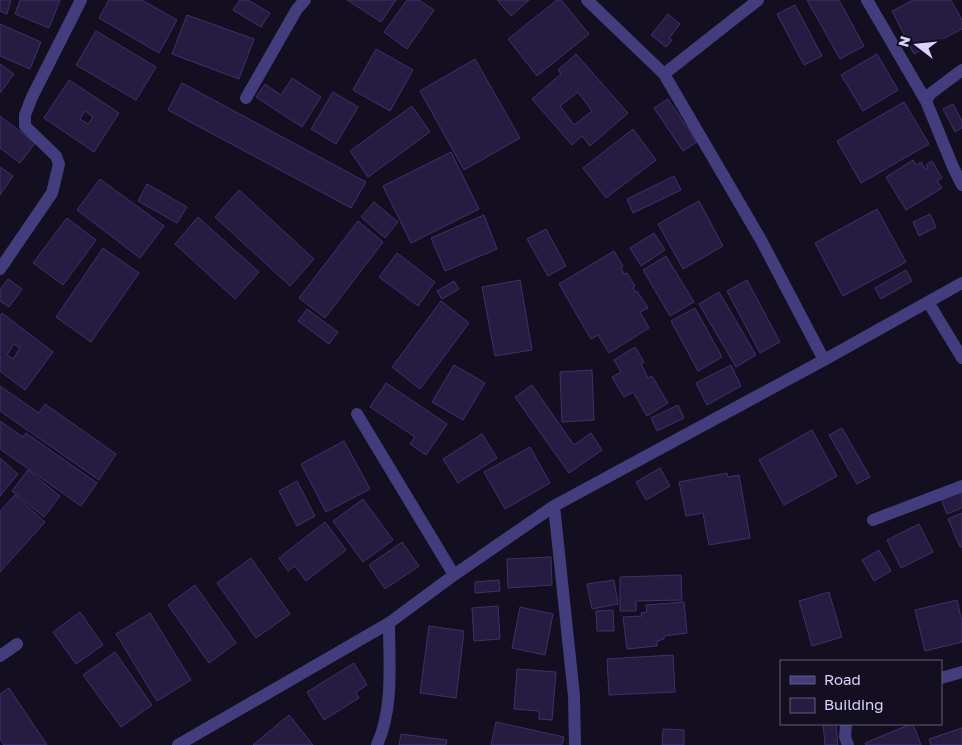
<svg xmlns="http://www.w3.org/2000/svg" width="962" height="745" font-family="'Golos Text',sans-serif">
  <rect width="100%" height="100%" fill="#130f21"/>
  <path fill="#261c41" stroke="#40306b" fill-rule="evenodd" d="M0 0H11L7 14 0 11Z
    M20 0H60L49 28 15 14Z
    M109 0H142L177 20 159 53 99 18Z
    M240 0H248L270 13 261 27 233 10Z
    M347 0H396L381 22Z
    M407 0H419L434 10 407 49 384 32Z
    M497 0H529L511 16Z
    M557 0H561L589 34 537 76 508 39Z
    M807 0H839L864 46 840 59Z
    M913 0H951L962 20V29L914 54 892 11Z
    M795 5 822 56 804 65 777 14Z
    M668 14 680 24 669 38 672 40 666 47 651 35Z
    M187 15 254 39 239 79 172 54Z
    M0 24 41 42 30 69 0 56Z
    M96 31 156 67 136 100 76 65Z
    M376 49 413 70 390 111 353 90Z
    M576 54 628 113 590 146 582 136 572 145 532 99 561 74 558 70ZM578 92 592 111 574 125 560 106Z
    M877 54 898 90 863 111 841 75Z
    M475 59 520 138 464 170 420 91Z
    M0 64 14 74 0 93Z
    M292 78 321 97 302 127 256 97 265 84 281 95Z
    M69 80 119 113 94 152 44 118ZM85 111 93 117 88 124 80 119Z
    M182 83 366 182 351 208 168 110Z
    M333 92 358 107 336 144 311 129Z
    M668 99 697 142 683 151 654 108Z
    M904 102 929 144 861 183 837 141Z
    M953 104 962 121V128L955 132 943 109Z
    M412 106 430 132 368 177 350 151Z
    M0 116 35 143 20 163 0 148Z
    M633 129 656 160 606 198 583 168Z
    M451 152 479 209 411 243 383 186Z
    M913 160 916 165 921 162 926 170 928 168 926 165 932 161 942 178 937 181 942 188 906 210 886 177Z
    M0 167 13 176 0 195Z
    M674 176 681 190 633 213 627 199Z
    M100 179 164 226 140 258 77 210Z
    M147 184 187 207 177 223 138 201Z
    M239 190 314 259 290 286 215 217Z
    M699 201 723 246 683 269 658 224Z
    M374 202 398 222 385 238 361 217Z
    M877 209 906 262 843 296 815 243Z
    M930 214 936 227 919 236 913 222Z
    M484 215 497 249 445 271 431 238Z
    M198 217 259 272 235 299 175 244Z
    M67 218 96 240 63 285 33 263Z
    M358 221 383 242 325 318 299 298Z
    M546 229 566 266 548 276 527 239Z
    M654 233 665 250 641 266 630 248Z
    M103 248 139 273 91 342 56 317Z
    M614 251 623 266 621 268 624 274 627 273 635 286 633 288 635 292 637 291 648 308 640 312 649 328 609 353 598 335 591 339 559 284Z
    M397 253 435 282 418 306 379 277Z
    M666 256 694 302 670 316 643 270Z
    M906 270 912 281 881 299 875 288Z
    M8 279 22 289 9 307 0 301V290Z
    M520 280 532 350 495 356 482 287Z
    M747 280 780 342 760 353 727 291Z
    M454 281 459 289 442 299 437 291Z
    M719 292 756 355 736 367 699 304Z
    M441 301 469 323 420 389 392 367Z
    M695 308 722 357 698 371 671 321Z
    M307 309 338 332 329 344 298 321Z
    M2 313 53 352 25 390 0 371V316ZM14 344 20 348 13 359 7 355Z
    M635 347 644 362 641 364 648 378 652 376 668 403 647 416 633 392 624 397 612 377 621 372 614 360Z
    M454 365 485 383 463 420 432 402Z
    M731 365 741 386 707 405 696 383Z
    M592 370 594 420 562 422 560 372Z
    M386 383 447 424 426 455 410 444 415 437 370 407Z
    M532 385 574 445 591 433 602 450 569 473 515 397Z
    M0 386 39 413 45 404 116 454 99 480 0 411Z
    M678 405 684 418 657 431 651 418Z
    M0 421 23 437 26 433 97 483 81 506 0 449Z
    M842 428 870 477 857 484 829 435Z
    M812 430 837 476 784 505 759 460Z
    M482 434 497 458 458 483 443 459Z
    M344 441 370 489 326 512 301 464Z
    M530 447 550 483 505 509 484 472Z
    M0 458 18 474 0 496Z
    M660 468 670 486 646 500 636 482Z
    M28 470 60 496 44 517 12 491Z
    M727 473 728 477 739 475 750 538 709 545 703 513 686 516 679 482Z
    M297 481 315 516 297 526 279 491Z
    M962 491V508L947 514 941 499Z
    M15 495 45 522 0 572V511Z
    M363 499 393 540 363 562 333 521Z
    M962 513V547H960L948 519Z
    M325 522 346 550 306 581 295 566 288 571 279 558Z
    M919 524 933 552 901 568 887 540Z
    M402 542 419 566 385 589 369 565Z
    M879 550 891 571 874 581 862 560Z
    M551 557 552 585 508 588 507 559Z
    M251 558 290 614 256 638 217 583Z
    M681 575 682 600 636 601V611H620V577Z
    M499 580 500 591 475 593V582Z
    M614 580 618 604 592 609 587 584Z
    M195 585 236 643 209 663 168 605Z
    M829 592 842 637 812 646 799 601Z
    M957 600 962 622V642L925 651 915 610Z
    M684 602 687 633 664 636V639L657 641V646L627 649 623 617 642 616 641 613 647 612 646 605Z
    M498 606 500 639 474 641 472 608Z
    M520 607 553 614 545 655 512 648Z
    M613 610 614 631H597L596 611Z
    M80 612 103 645 76 664 53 632Z
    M150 613 191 680 157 701 116 634Z
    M429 626 464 631 456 698 420 693Z
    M115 652 152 705 121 727 83 675Z
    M673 655 675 692 609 695 607 659Z
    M354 663 367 685 356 692 359 698 324 720 307 692Z
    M517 669 556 672 552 720 539 719V711L514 709Z
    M9 688 47 745H4L0 739V694Z
    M289 715 313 745H253Z
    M496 722 564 737 562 745H491Z
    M823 724H836L838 745H825Z
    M911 724H913L921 745H866L865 743Z
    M962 728V745H931L929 739Z
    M663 729 684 730V745H662Z
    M401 734 447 740 446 745H399Z"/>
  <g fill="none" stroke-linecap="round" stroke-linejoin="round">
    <path stroke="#443d7d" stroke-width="12" d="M587 0 664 74 761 240 824 360
      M867 0 926 101 953 167 962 185
      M664 74 758 0
      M246 98 297 9 305 0
      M926 101 930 94 962 70
      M0 269 52 193 59 164 56 156 25 126V115L32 97 81 0
      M928 302 962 358
      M357 414 454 575
      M554 506 574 696 575 745
      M873 520 962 486
      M0 656 17 644
      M941 678 962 672
      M846 724 845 737 848 745
      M178 745 389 623 454 575 554 506 824 360 962 283
      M377 745C394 707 389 664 389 623"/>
  </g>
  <rect x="780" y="660" width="162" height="65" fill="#130f21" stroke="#635d79"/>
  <rect x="790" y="676" width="25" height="8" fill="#443d7d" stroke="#635d79"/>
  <text x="824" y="685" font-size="15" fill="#dad2fc">Road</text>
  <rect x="790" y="698" width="25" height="15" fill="#261c41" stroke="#635d79"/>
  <text x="824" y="710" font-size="15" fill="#dad2fc">Building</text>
  <g transform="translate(917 45) rotate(286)" stroke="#130f21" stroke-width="4" paint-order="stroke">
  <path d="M0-4L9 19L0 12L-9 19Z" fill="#dad2fc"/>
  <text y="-8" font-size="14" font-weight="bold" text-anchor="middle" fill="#dad2fc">N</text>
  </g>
</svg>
